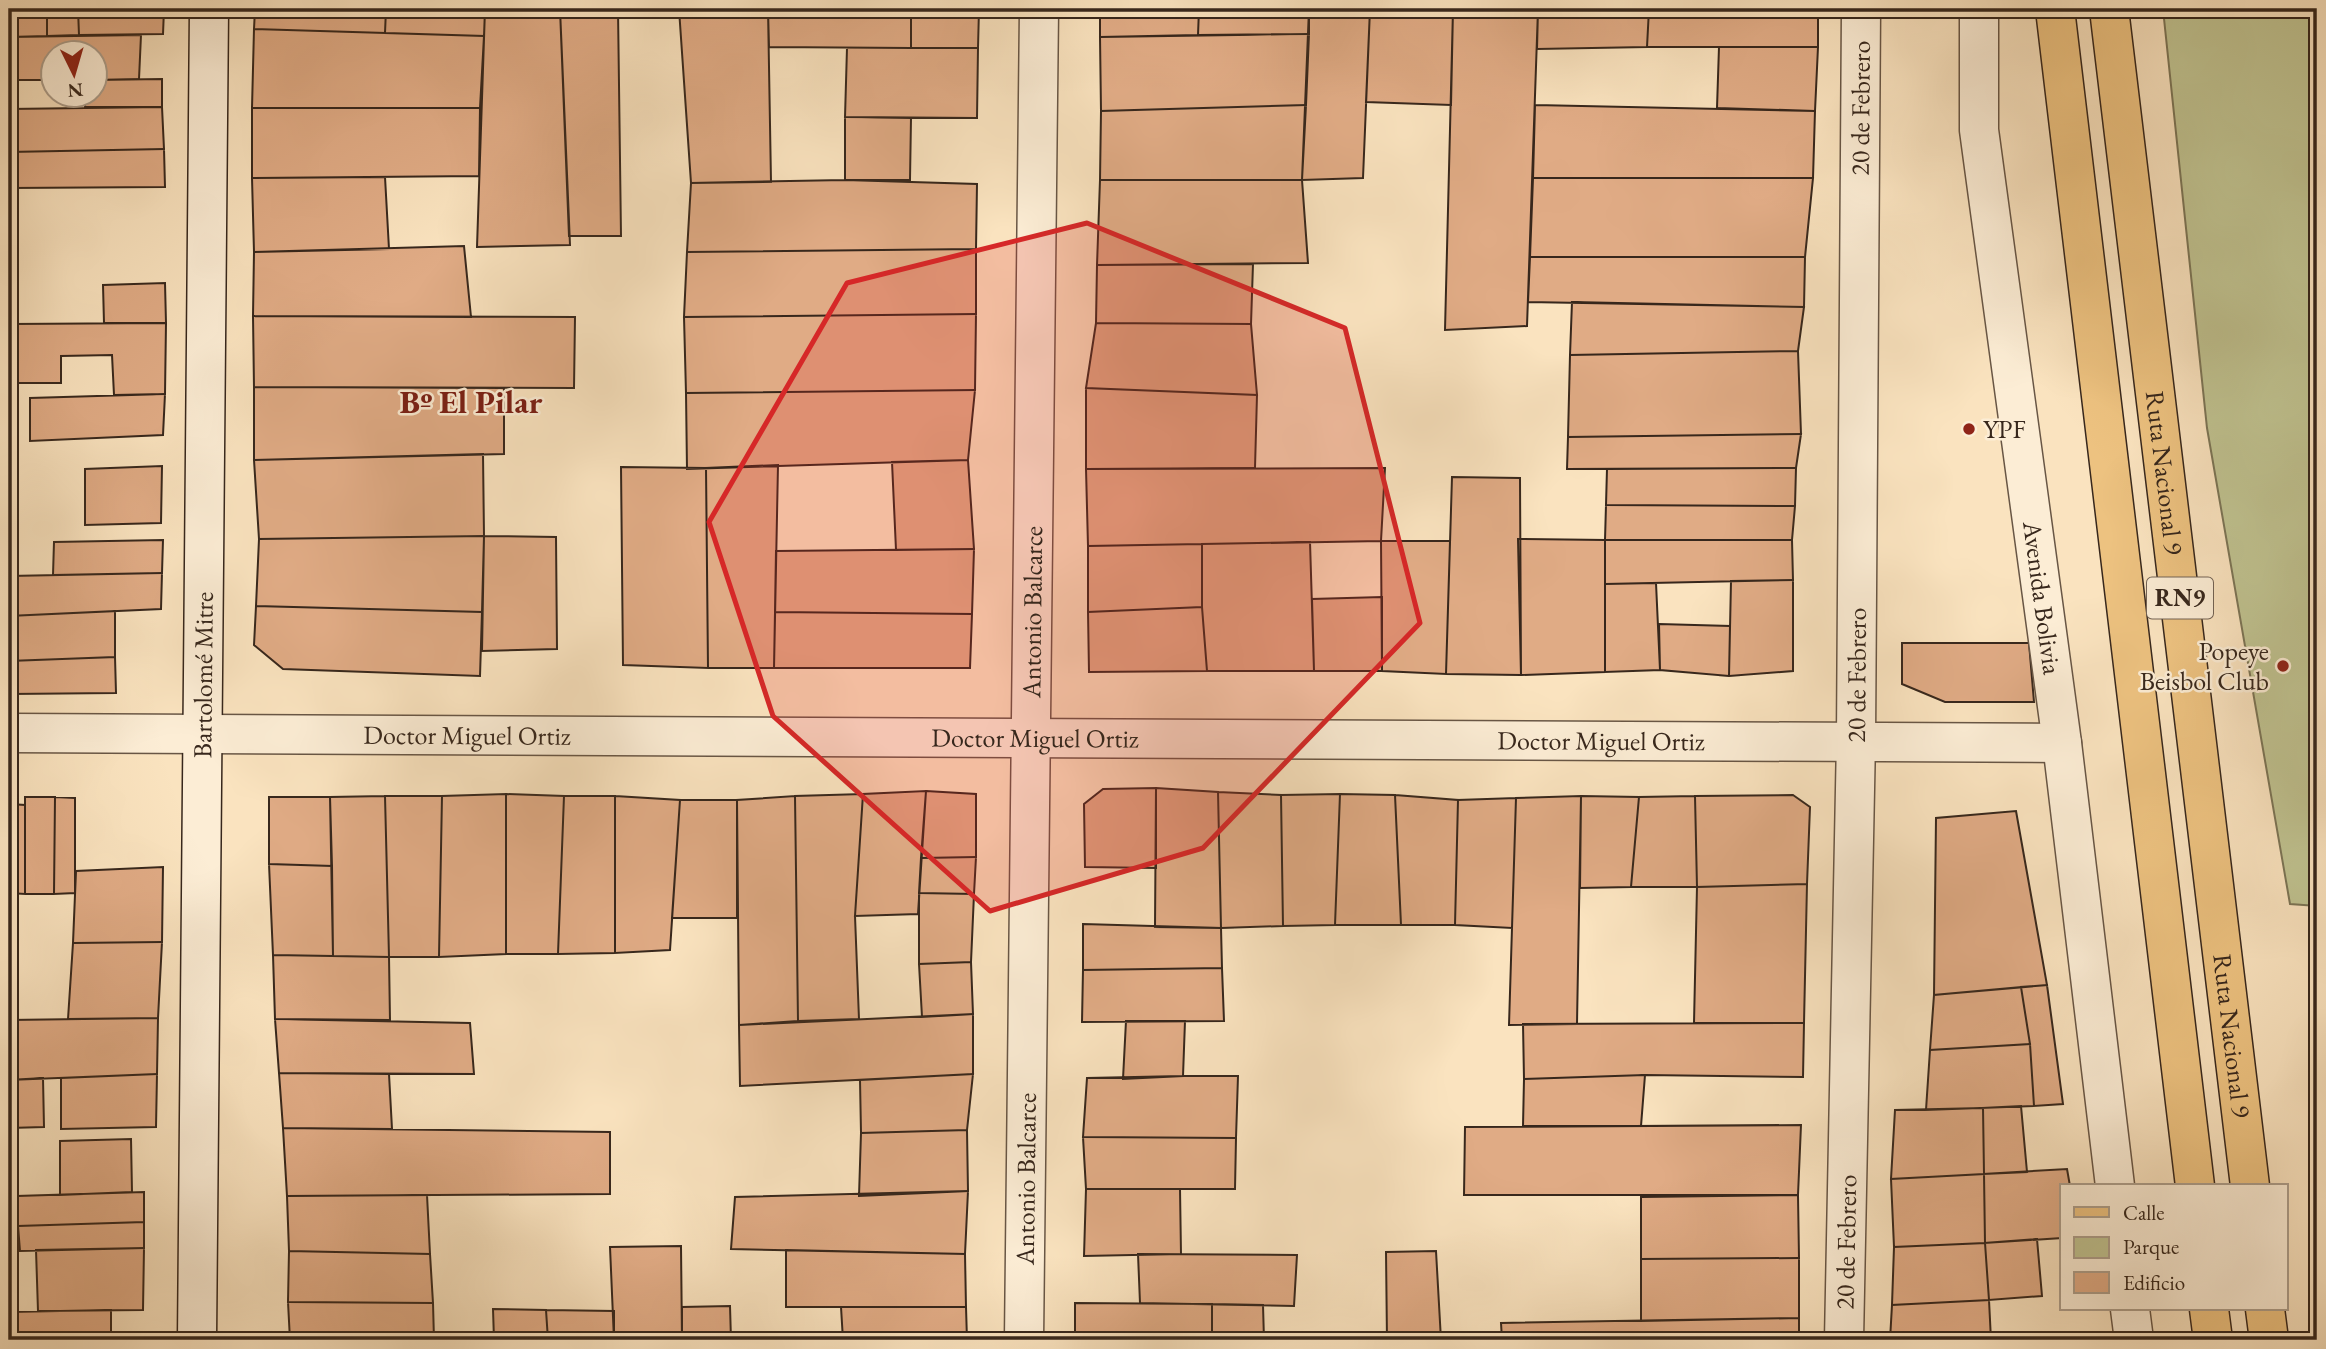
<svg xmlns="http://www.w3.org/2000/svg" width="2326" height="1349" font-family="'EB Garamond',serif">
  <rect width="100%" height="100%" fill="#fae3bf"/>
  <filter id="stains"><feTurbulence type="fractalNoise" baseFrequency=".00286" numOctaves="4"/><feColorMatrix values="0 0 0 0 .2 0 0 0 0 .09 0 0 0 0 .02 0 0 0 .5 -.17"/></filter>
  <radialGradient id="worn" r=".72"><stop offset=".6" stop-color="#630" stop-opacity="0"/><stop offset="1" stop-color="#630" stop-opacity=".3"/></radialGradient>
  <path fill="#c0c391" stroke="#7c7556" stroke-width="2" d="M2163 9H2317V906L2290 904 2207 428Z"/>
  <path fill="#e0ab85" stroke="#37271c" stroke-width="2" d="M9 9H47V36L9 37Z
    M47 9H78L79 35 47 36Z
    M78 9H164L163 34 79 35Z
    M255 9H386L385 33 254 29Z
    M386 9H485L484 36 385 33Z
    M485 9H560L570 245 477 247Z
    M560 9H618L621 236H569Z
    M679 9H768L771 182 691 183Z
    M768 9H911V48L769 47Z
    M911 9H979L978 48H911Z
    M1100 9H1199L1198 35 1100 37Z
    M1199 9H1309V34L1198 35Z
    M1309 9H1370L1363 178 1302 180Z
    M1370 9H1453L1451 105 1366 102Z
    M1453 9H1538L1527 326 1445 330Z
    M1538 9H1649L1647 47 1537 49Z
    M1649 9H1818V47H1647Z
    M254 29 484 36 480 108H252Z
    M1309 34 1306 105 1101 111 1100 37Z
    M141 35 139 79 94 80V52H52V80H9V37Z
    M1719 47H1818L1815 111 1717 108Z
    M847 48H978L977 118 845 117Z
    M162 79V107H85V94H94V80Z
    M1306 105 1302 180H1100L1101 111Z
    M1535 105 1815 111 1813 178H1533Z
    M162 107 164 149 9 152V109Z
    M252 108H480L479 176 252 178Z
    M845 117 911 118 910 180H845Z
    M164 149 165 187 9 188V152Z
    M385 177 389 249 254 252 252 178Z
    M1533 178H1813L1805 257H1530Z
    M845 180 977 184 976 249 687 252 691 183Z
    M1100 180H1302L1308 263 1097 265Z
    M464 246 471 317 253 316 254 252Z
    M976 249V314L684 317 687 252Z
    M1530 257H1805L1804 307 1528 302Z
    M1253 264 1251 324 1096 323 1097 265Z
    M165 283 166 323H104L103 285Z
    M1572 302 1804 307 1798 351 1570 355Z
    M976 314 975 390 686 393 684 317Z
    M253 316 575 317 574 388 254 387Z
    M166 323 165 394 114 395 112 355 61 356V383H13L10 324Z
    M1096 323 1251 324 1257 395 1086 388Z
    M1798 351 1801 434 1568 437 1570 355Z
    M254 387 504 388V454L254 460Z
    M1086 388 1257 395 1255 468 1086 469Z
    M975 390 968 460 687 469 686 393Z
    M165 394 163 435 30 441V398Z
    M1801 434 1796 468 1567 469 1568 437Z
    M483 454 484 536 259 539 254 460Z
    M968 460 974 549 896 550 892 462Z
    M778 465 774 668H708L706 468Z
    M162 466 161 523 85 525V469Z
    M621 467 706 468 708 668 623 665Z
    M1385 468 1381 541 1088 546 1086 469Z
    M1796 468 1795 506 1606 505 1607 469Z
    M1452 477 1520 478 1521 675 1446 674Z
    M1606 505 1795 506 1792 540H1605Z
    M484 536 556 537 557 649 482 651Z
    M484 536 482 612 256 606 259 539Z
    M1518 539 1605 540V672L1521 675Z
    M163 540 162 573 53 575 54 542Z
    M1605 540H1792L1793 580 1605 584Z
    M1381 541H1450L1446 674 1382 671Z
    M1310 542 1314 671H1207L1202 607V544Z
    M1202 544V607L1088 612V546Z
    M974 549 972 614 775 612 776 551Z
    M162 573 161 609 9 616V576Z
    M1793 580V671L1729 676 1731 581Z
    M1656 583 1660 670 1605 672V584Z
    M1382 597V671H1314L1312 599Z
    M256 606 482 612 480 676 283 669 254 645Z
    M1202 607 1207 671 1089 672 1088 612Z
    M115 611V657L9 661V616Z
    M775 612 972 614 970 668H774Z
    M1659 624 1730 626 1729 676 1660 670Z
    M1902 643H2029L2034 702H1945L1902 684Z
    M115 657 116 693 9 694V661Z
    M1156 788 1218 792 1221 928 1155 927Z
    M1156 788V868L1085 867 1084 804 1103 789Z
    M926 791 918 914 855 916 863 794Z
    M926 791 976 794V857L921 858Z
    M1218 792 1281 795 1283 926 1221 928Z
    M506 794 564 796 558 954H506Z
    M506 794V954L439 957 442 796Z
    M863 794 855 916 859 1019 798 1021 795 796Z
    M1340 794 1395 795 1401 925H1335Z
    M1340 794 1335 925 1283 926 1281 795Z
    M1395 795 1458 800 1455 925H1401Z
    M1793 795 1810 807 1807 884 1697 887 1695 796Z
    M385 796H442L439 957H389Z
    M385 796 389 957 333 956 330 797Z
    M564 796H615V953L558 954Z
    M615 796 680 800 670 950 615 953Z
    M795 796 798 1021 739 1025 737 800Z
    M1581 796 1577 1024 1509 1025 1516 798Z
    M1581 796 1639 797 1631 887 1580 888Z
    M1695 796 1697 887H1631L1639 797Z
    M25 797H55L54 894H25Z
    M55 797 75 798V893L54 894Z
    M269 797H330L332 866 269 864Z
    M1516 798 1512 928 1455 925 1458 800Z
    M680 800H737V918H672Z
    M9 804 25 805V894L9 893Z
    M2016 811 2047 985 1934 995 1936 818Z
    M976 857 974 894 919 893 921 858Z
    M269 864 332 866 333 956 273 955Z
    M163 867 162 942 73 943 76 871Z
    M1807 884 1804 1023H1694L1697 887Z
    M919 893 974 894 971 962 919 964Z
    M1083 924 1221 928 1222 968 1083 970Z
    M162 942 158 1018 68 1019 73 943Z
    M273 955 389 957 390 1020 275 1019Z
    M971 962 973 1014 922 1017 919 964Z
    M1222 968 1224 1021 1082 1022 1083 970Z
    M2047 985 2063 1104 2034 1106 2030 1044 2021 987Z
    M2021 987 2030 1044 1930 1050 1934 995Z
    M973 1014V1074L740 1086 739 1025Z
    M158 1018 157 1074 9 1080V1020Z
    M275 1019 470 1023 474 1074 279 1073Z
    M1126 1021H1185L1183 1076 1123 1079Z
    M1804 1023 1803 1077 1645 1075 1524 1079 1523 1024Z
    M2030 1044 2034 1106 1926 1110 1930 1050Z
    M279 1073 389 1074 392 1129 283 1128Z
    M157 1074 156 1127 61 1129V1078Z
    M973 1074 967 1130 861 1133 860 1080Z
    M1645 1075 1641 1126H1523L1524 1079Z
    M1183 1076H1238L1236 1138 1083 1137 1087 1078Z
    M43 1078 44 1127 9 1128V1080Z
    M2021 1106 2027 1172 1984 1174 1983 1108Z
    M1983 1108 1984 1174 1891 1179 1895 1110Z
    M1801 1125 1798 1195H1464L1465 1127Z
    M283 1128 610 1132V1194L287 1196Z
    M967 1130 968 1191 859 1196 861 1133Z
    M1083 1137 1236 1138 1235 1189H1086Z
    M131 1139 132 1192 60 1195V1141Z
    M2067 1169 2070 1186H2062V1238L1985 1243 1984 1174Z
    M1984 1174 1985 1243 1894 1247 1891 1179Z
    M1086 1189H1180L1181 1254 1084 1256Z
    M968 1191 965 1254 731 1249 735 1197Z
    M144 1192V1222L18 1226 17 1196Z
    M427 1195 430 1254 289 1251 287 1196Z
    M1798 1195 1799 1258 1641 1259V1197Z
    M144 1222V1248L20 1251 18 1226Z
    M2037 1239 2042 1296 1989 1300 1985 1243Z
    M1985 1243 1989 1300 1892 1305 1894 1247Z
    M681 1246 682 1340H614L610 1247Z
    M144 1248 143 1310 38 1311 36 1250Z
    M786 1250 965 1254 966 1307H786Z
    M289 1251 430 1254 433 1303 288 1302Z
    M1436 1251 1441 1340H1387L1386 1252Z
    M1138 1254 1297 1255 1294 1306 1140 1303Z
    M1799 1258V1318L1641 1321V1259Z
    M1989 1300 1991 1340H1890L1892 1305Z
    M288 1302 433 1303 434 1340H290Z
    M1075 1303 1212 1304V1340H1075Z
    M1212 1304 1263 1305 1264 1340H1212Z
    M730 1306 731 1340H682V1307Z
    M841 1307H966L967 1340H843Z
    M493 1309 546 1310 548 1340H494Z
    M111 1310V1340H9V1312Z
    M546 1310 614 1311V1340H548Z
    M1799 1318V1340H1502L1501 1323Z"/>
  <g fill="none" stroke-linecap="round" stroke-linejoin="round">
    <g stroke="#685645" stroke-width="41">
      <g id="street">
        <path id="s1" d="M1979 9V130L2062 743 2115 1186"/>
        <path id="s2" d="M9 733 2062 743"/>
        <path d="M2130 1309 2134 1340"/>
        <path id="s3" d="M1024 1340 1039 9"/>
        <path id="s4" d="M1844 1340 1856 739 1861 9"/>
      </g>
    </g>
    <g stroke="#37271c" stroke-width="41">
      <g id="secondary">
        <path id="s5" d="M197 1340 209 9"/>
      </g>
    </g>
    <g stroke="#37271c" stroke-width="41">
      <g id="primary">
        <path d="M2055 9 2195 1186"/>
        <path id="s6" d="M2109 9 2250 1186"/>
        <path d="M2209 1309 2213 1340"/>
        <path d="M2265 1309 2269 1340"/>
      </g>
    </g>
    <use href="#street" stroke="#fcedd5" stroke-width="38"/>
    <use href="#secondary" stroke="#fcedd5" stroke-width="38"/>
    <use href="#primary" stroke="#edc280" stroke-width="38"/>
  </g>
  <path fill="#d62828" fill-opacity="0.2" stroke="#d62828" stroke-width="5" stroke-linejoin="round" d="M1087 223 1345 328 1420 623 1203 848 990 911 773 716 709 522 847 283Z"/>
  <g fill="#8f2418" stroke="#fcedd5" stroke-width="2.5">
    <circle cx="1969" cy="429" r="7"/>
    <circle cx="2283" cy="666" r="7"/>
  </g>
  <g text-anchor="middle" stroke-width="5" stroke-linejoin="round" paint-order="stroke">
    <rect fill="#fcedd5" stroke="#726254" stroke-width="2" x="2147" y="577.5" width="66" height="41" rx="5"/>
    <g font-size="24" font-weight="bold" fill="#37271c">
      <text x="2180" y="606">RN9</text>
    </g>
    <g font-size="26" fill="#37271c" stroke="#fcedd5">
      <text dy="9" stroke="none"><textPath href="#s4" startOffset="1232">20 de Febrero</textPath></text>
      <text dy="9" stroke="none"><textPath href="#s6" startOffset="467">Ruta Nacional 9</textPath></text>
      <text dy="9" stroke="none"><textPath href="#s1" startOffset="593">Avenida Bolivia</textPath></text>
      <text dy="9" stroke="none"><textPath href="#s3" startOffset="728">Antonio Balcarce</textPath></text>
      <text dy="9" stroke="none"><textPath href="#s5" startOffset="665">Bartolomé Mitre</textPath></text>
      <text dy="9" stroke="none"><textPath href="#s4" startOffset="665">20 de Febrero</textPath></text>
      <text dy="9" stroke="none"><textPath href="#s2" startOffset="458">Doctor Miguel Ortiz</textPath></text>
      <text dy="9" stroke="none"><textPath href="#s2" startOffset="1026">Doctor Miguel Ortiz</textPath></text>
      <text dy="9" stroke="none"><textPath href="#s2" startOffset="1592">Doctor Miguel Ortiz</textPath></text>
      <text dy="9" stroke="none"><textPath href="#s6" startOffset="1034">Ruta Nacional 9</textPath></text>
      <text dy="9" stroke="none"><textPath href="#s3" startOffset="161">Antonio Balcarce</textPath></text>
      <text dy="9" stroke="none"><textPath href="#s4" startOffset="98">20 de Febrero</textPath></text>
    </g>
    <g font-size="26" fill="#37271c" stroke="#fcedd5" text-anchor="start">
      <text x="1983" y="438">YPF</text>
      <text x="2269" y="660" text-anchor="end">Popeye<tspan x="2269" dy="30">Beisbol Club</tspan></text>
    </g>
    <g font-size="33" font-weight="bold" fill="#7a1f14" stroke="#fcedd5">
      <text x="471" y="413">Bº El Pilar</text>
    </g>
  </g>
  <rect width="2326" height="1349" fill="none" stroke="#fae3bf" stroke-width="35"/>
  <rect x="10" y="10" width="2305" height="1328" fill="none" stroke="#37271c" stroke-width="3.5"/>
  <rect x="18" y="18" width="2291" height="1314" fill="none" stroke="#37271c" stroke-width="2"/>
  <rect x="2060" y="1184" width="228" height="126" fill="#fcedd5" stroke="#ad9e8b" stroke-width="2"/>
  <rect x="2074" y="1207" width="35" height="10" fill="#edc280" stroke="#ad9e8b" stroke-width="2"/>
  <text x="2123" y="1220" font-size="21" fill="#37271c">Calle</text>
  <rect x="2074" y="1237" width="35" height="21" fill="#c0c391" stroke="#ad9e8b" stroke-width="2"/>
  <text x="2123" y="1254" font-size="21" fill="#37271c">Parque</text>
  <rect x="2074" y="1272" width="35" height="21" fill="#e0ab85" stroke="#ad9e8b" stroke-width="2"/>
  <text x="2123" y="1290" font-size="21" fill="#37271c">Edificio</text>
  <g transform="translate(74 74) rotate(175)"><circle r="33" fill="#fcedd5" stroke="#ad9e8b" stroke-width="2"/>
  <path d="M0-5L12 26L0 18L-12 26Z" fill="#8f2418"/>
  <text y="-10" font-size="19" font-weight="bold" text-anchor="middle" fill="#37271c">N</text>
  </g>
  <rect width="100%" height="100%" filter="url(#stains)"/>
  <rect width="100%" height="100%" fill="url(#worn)"/>
</svg>
